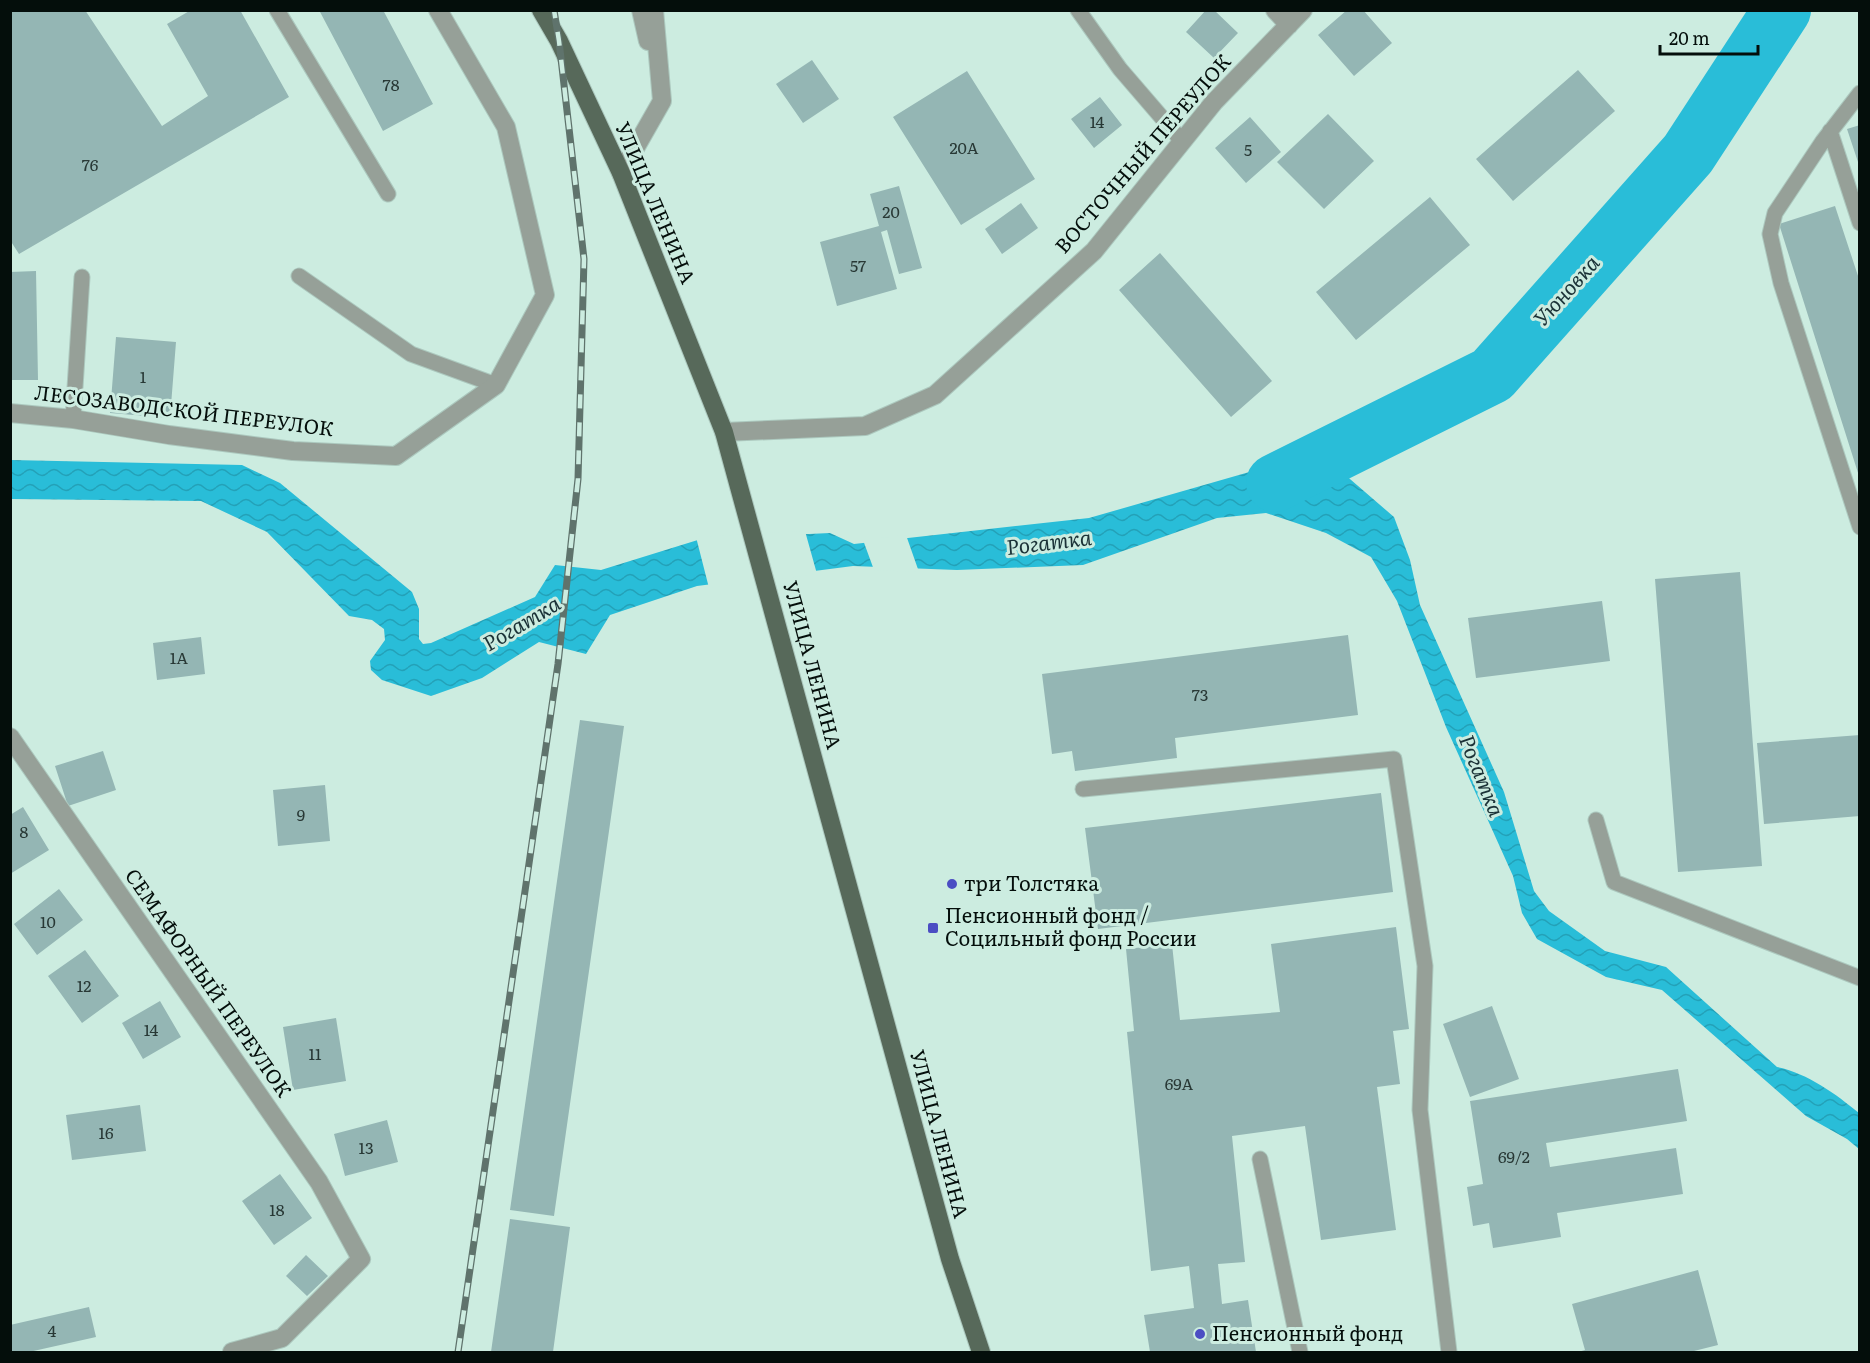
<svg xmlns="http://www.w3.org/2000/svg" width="1870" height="1363" font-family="Literata,serif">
  <defs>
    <pattern id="water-waves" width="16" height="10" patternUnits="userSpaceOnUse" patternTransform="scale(1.5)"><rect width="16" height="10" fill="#29bdd8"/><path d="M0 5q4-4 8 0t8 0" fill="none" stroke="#23a1b8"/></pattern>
  </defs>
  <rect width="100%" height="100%" fill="#ccece0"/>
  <path fill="url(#water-waves)" d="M1295 459 1343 473 1394 517 1410 560 1420 605 1504 792 1534 891 1549 911 1605 951 1666 967 1777 1067C1807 1073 1836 1094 1859 1113V1149L1847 1139 1806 1116 1662 990 1606 977 1537 939 1522 913 1513 876 1446 727 1397 601 1371 557 1326 533 1266 513 1217 518 1083 565 957 570 853 566 697 586 610 615 586 654 539 642 482 678 431 696 382 680 371 670 370 661 385 640 384 629 372 620 349 616 267 532 201 501 11 499V460L242 465 280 483 412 592 419 609V639L423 644 431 643 535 597 555 565 601 570 701 539 830 533 854 544 1089 518Z"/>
  <path fill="#ccece0" d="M805 531 817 574 709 588 696 537Z
    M906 535 919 572 874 570 863 540Z"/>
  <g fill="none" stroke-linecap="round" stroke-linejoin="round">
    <path stroke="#29bdd8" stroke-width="58" d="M1275 483 1492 375 1688 154 1782 10"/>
  </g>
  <path fill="#94b6b4" d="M10 10H85L162 126 208 96 167 24 191 10H240L289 97 19 254 10 240Z
    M319 10H383L433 104 383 131Z
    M1206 10H1214L1238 33 1214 58 1186 32Z
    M1347 10H1363L1392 43 1354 76 1318 35Z
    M812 60 839 99 803 123 776 84Z
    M1578 70 1615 111 1513 201 1476 159Z
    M967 71 1035 179 961 225 893 117Z
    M1100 97 1122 125 1094 148 1071 119Z
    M1328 114 1374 161 1324 209 1277 162Z
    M1250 117 1281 152 1246 183 1215 148Z
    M1860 125V165H1859L1847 129Z
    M899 186 922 268 899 274 887 230 881 232 897 289 837 306 820 242 879 226 870 194Z
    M1430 197 1470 245 1356 340 1316 292Z
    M1021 203 1038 228 1002 254 985 229Z
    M1835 206 1860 282 1859 476 1779 224Z
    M1160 253 1272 381 1231 417 1119 290Z
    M36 271 38 380H10V272Z
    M116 337 176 342 170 418 110 413Z
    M1740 572 1762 866 1678 872 1655 579Z
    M1602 601 1610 661 1476 678 1468 618Z
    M1348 635 1358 715 1175 738 1177 758 1075 771 1072 751 1052 754 1042 674Z
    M201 637 205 674 157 680 153 643Z
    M580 720 624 726 554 1216 510 1210Z
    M1860 735V816L1764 824 1757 743Z
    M103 751 116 790 68 806 55 766Z
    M325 785 330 841 278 846 273 790Z
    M1381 793 1393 892 1098 929 1085 828Z
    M23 807 49 850 10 874V815Z
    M59 889 83 920 37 955 14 924Z
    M1396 927 1409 1029 1393 1031 1400 1084 1377 1087 1396 1230 1321 1240 1305 1126 1232 1136 1245 1262 1218 1264 1222 1304 1248 1300 1256 1352H1150L1144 1315 1194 1308 1189 1266 1151 1271 1127 1032 1134 1031 1126 949 1172 944 1180 1020 1280 1012 1271 944Z
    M85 950 119 996 82 1023 48 976Z
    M160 1001 181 1037 143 1059 122 1023Z
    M1492 1006 1519 1079 1470 1097 1443 1024Z
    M336 1018 346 1081 293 1090 283 1027Z
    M1678 1069 1687 1121 1546 1143 1550 1167 1676 1148 1683 1194 1557 1213 1561 1237 1493 1248 1489 1223 1473 1226 1467 1187 1483 1184 1470 1101Z
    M140 1105 146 1151 72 1160 66 1115Z
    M387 1120 398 1162 345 1176 334 1134Z
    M280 1174 312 1218 274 1245 242 1201Z
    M510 1219 570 1227 553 1352H491Z
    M306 1255 328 1276 307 1296 286 1276Z
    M1698 1270 1718 1345 1690 1352H1578L1585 1350 1572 1304Z
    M89 1307 96 1337 29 1352H10V1325Z"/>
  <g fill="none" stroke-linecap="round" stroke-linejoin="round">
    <g stroke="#acc8be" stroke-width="17">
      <path id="lane" d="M277 10 388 194
        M1078 10 1120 69 1182 141
        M1860 93 1823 141 1775 213 1770 234 1781 283 1860 527
        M1830 131 1860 223
        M299 276 411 354 496 385
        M73 419 82 277
        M1083 789 1394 759 1425 966 1420 1110 1449 1352
        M1596 820 1614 882 1860 978
        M1260 1159 1300 1352"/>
    </g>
    <g stroke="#acc8be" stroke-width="20">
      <path id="street" d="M641 10 648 41
        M1275 10 1289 25
        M621 173 662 101 654 10
        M10 413 73 419 169 435 293 451 396 456 496 385 545 295 506 127 438 10
        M724 432 865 426 935 395 1094 251 1214 102 1303 10
        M10 737 319 1182 361 1259 282 1338 232 1352"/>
    </g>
    <g stroke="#acc8be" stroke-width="20">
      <path id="primary" d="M541 10 559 41 621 173 724 432 950 1259 981 1352"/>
    </g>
    <use href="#lane" stroke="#96a098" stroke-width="15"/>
    <use href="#street" stroke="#96a098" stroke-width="18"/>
    <use href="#primary" stroke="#57695a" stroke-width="18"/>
    <g stroke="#5f736c" stroke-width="7">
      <path id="rail" d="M458 1352 558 664 578 479 584 259 559 41 554 10"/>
    </g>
    <use href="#rail" stroke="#ccece0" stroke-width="4.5" stroke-dasharray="14" stroke-linecap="butt"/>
  </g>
  <g fill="#4b4dc3" stroke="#ccece0" stroke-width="2">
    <circle cx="952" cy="884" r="6"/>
    <rect x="927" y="922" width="12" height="12" rx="3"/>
    <circle cx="1200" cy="1334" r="6"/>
  </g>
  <g text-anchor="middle" stroke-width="6" stroke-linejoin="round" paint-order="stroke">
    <g font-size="16" fill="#283835">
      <text x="391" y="91">78</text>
      <text x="1097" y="128">14</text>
      <text x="964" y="154">20А</text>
      <text x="1248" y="156">5</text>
      <text x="90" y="171">76</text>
      <text x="891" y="218">20</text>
      <text x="858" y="272">57</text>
      <text x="143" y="383">1</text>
      <text x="179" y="664">1А</text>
      <text x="1200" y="701">73</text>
      <text x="301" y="821">9</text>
      <text x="24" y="838">8</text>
      <text x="48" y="928">10</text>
      <text x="84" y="992">12</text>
      <text x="151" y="1036">14</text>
      <text x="315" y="1060">11</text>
      <text x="1179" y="1090">69А</text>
      <text x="106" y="1139">16</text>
      <text x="366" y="1154">13</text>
      <text x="1514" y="1163">69/2</text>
      <text x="277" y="1216">18</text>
      <text x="52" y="1337">4</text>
    </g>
    <g font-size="20" fill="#040e0b" stroke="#ccece0">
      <text transform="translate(1143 154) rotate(-49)" y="7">ВОСТОЧНЫЙ ПЕРЕУЛОК</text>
      <text transform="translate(655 203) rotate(67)" y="7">УЛИЦА ЛЕНИНА</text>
      <text transform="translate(184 411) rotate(7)" y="7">ЛЕСОЗАВОДСКОЙ ПЕРЕУЛОК</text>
      <text transform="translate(812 665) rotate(75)" y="7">УЛИЦА ЛЕНИНА</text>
      <text transform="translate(208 983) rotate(55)" y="7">СЕМАФОРНЫЙ ПЕРЕУЛОК</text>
      <text transform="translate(939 1134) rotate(75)" y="7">УЛИЦА ЛЕНИНА</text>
    </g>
    <g font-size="20" fill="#040e0b" stroke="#ccece0" text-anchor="start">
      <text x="964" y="891">три Толстяка</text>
      <text x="945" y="923">Пенсионный фонд /<tspan x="945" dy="23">Социльный фонд России</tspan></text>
      <text x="1212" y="1341">Пенсионный фонд</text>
    </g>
    <g font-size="21" font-style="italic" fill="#1b3237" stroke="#ccece0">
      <text transform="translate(1567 291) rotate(-48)" y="7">Уюновка</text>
      <text transform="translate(1049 543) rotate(-7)" y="7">Рогатка</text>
      <text transform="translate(522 624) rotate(-31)" y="7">Рогатка</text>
      <text transform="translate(1481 776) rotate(68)" y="7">Рогатка</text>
    </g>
  </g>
  <rect width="1870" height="1363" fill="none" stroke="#040e0b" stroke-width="24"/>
  <path d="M1660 45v9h98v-9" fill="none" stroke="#040e0b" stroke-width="3"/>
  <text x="1669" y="45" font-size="18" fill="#040e0b" stroke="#ccece0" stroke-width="4.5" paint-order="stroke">20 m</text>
</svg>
